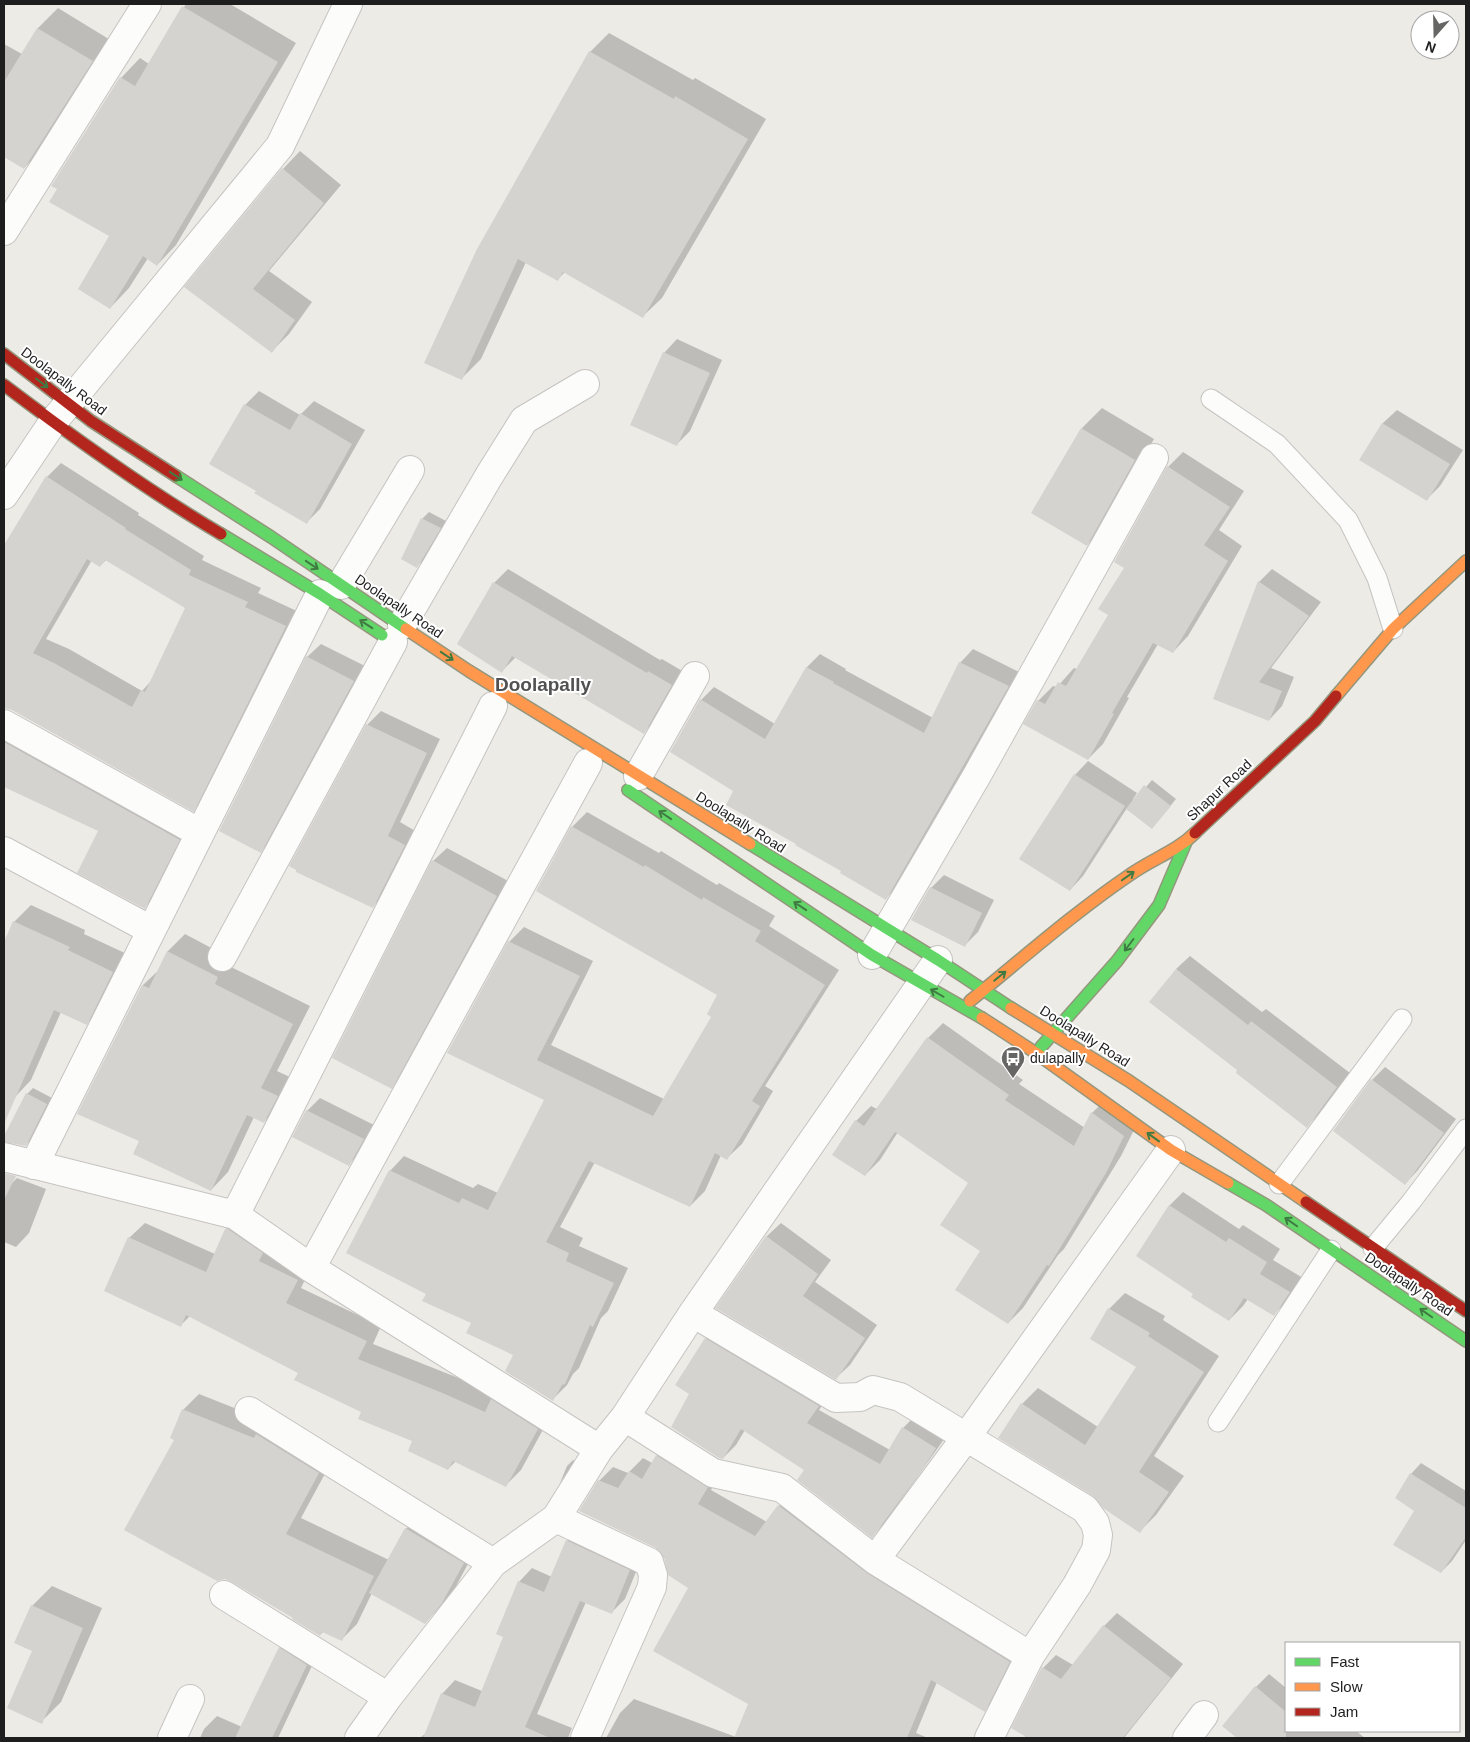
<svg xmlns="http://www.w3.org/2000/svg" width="1470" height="1742" font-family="Helvetica,sans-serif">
  <rect width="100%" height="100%" fill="#edebe6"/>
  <path fill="#0003" fill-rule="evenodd" d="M186 4H230L296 43 176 245 157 265 148 258 129 288 110 308 111 236 121 78 140 58 149 64Z
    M58 8 112 41 44 148 24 168 4 155V44L22 54 38 28Z
    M609 33 693 80 695 78 766 119 662 298 642 317 565 272 557 280 526 262 481 359 462 378 590 52Z
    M300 151 341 185 269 271 312 302 289 334 272 351 186 287 283 169Z
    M677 339 722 360 690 431 677 444 664 353Z
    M259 391 300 415 314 401 365 430 320 509 307 522 258 490 211 463 245 405Z
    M1102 408 1154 439 1106 525 1087 545 1032 513 1082 428Z
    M1397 410 1463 450 1440 486 1427 499 1361 460 1383 423Z
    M1183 452 1244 491 1219 530 1242 546 1188 636 1173 652 1158 644 1127 697 1129 698 1103 744 1088 759 1038 701 1053 686 1057 687 1074 668 1077 669 1110 614 1126 568 1168 467Z
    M61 463 139 513 138 515 204 556 202 560 261 588 258 593 299 612 207 796 193 810 12 709 4 707V548L47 477ZM107 559 187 607 152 680 142 691 69 649 46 639 92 560 100 566Z
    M429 512 446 521 424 560 417 566 402 559 422 519Z
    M508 569 660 660 662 659 684 672 657 719 644 732 516 657 502 671 458 643 494 583Z
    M1272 569 1321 602 1271 668 1294 677 1282 706 1269 720 1214 698 1259 582Z
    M321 644 367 667 274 838 261 851 307 657Z
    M973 649 1021 673 899 885 886 898 798 843 735 790 701 700 714 687 775 724 807 667 820 654 846 669 845 670 933 718 960 663Z
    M381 711 440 739 400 822 417 832 386 893 373 906 367 725Z
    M4 716 193 825 158 893 145 907 100 830 4 786Z
    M1088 761 1137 793 1133 799 1134 801 1152 780 1176 799 1158 821 1127 808 1083 876 1070 890 1075 775Z
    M587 812 659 853 661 851 717 885 719 883 775 916 769 926 839 970 765 1086 773 1091 742 1144 727 1158 721 1155 705 1191 690 1206 595 1162 560 1227 583 1238 579 1246 628 1268 608 1311 601 1318 579 1368 573 1374 567 1385 552 1400 515 1354 473 1323 427 1294 390 1171 404 1156 473 1188 478 1184 498 1193 546 1099 509 942 524 927 593 961 551 1045 664 1099 713 1016 719 994 572 827Z
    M447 848 510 882 405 1074 391 1087 433 861Z
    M944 875 994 900 978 932 965 945 931 888Z
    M31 905 85 930 84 934 129 955 103 1007 86 1024 61 1012 31 1080 15 1097 4 1092V946L14 922Z
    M185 934 234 960 231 967 310 1006 277 1071 294 1079 281 1104 264 1122 254 1117 228 1172 211 1190 141 1140 143 985 160 969 168 951Z
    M1190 956 1262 1012 1266 1009 1350 1073 1320 1113 1307 1126 1239 1070 1176 969Z
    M943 1023 1023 1080 1019 1084 1085 1128 1092 1113 1107 1098 1139 1120 1121 1156 1064 1249 1058 1255 1023 1308 1008 1323 982 1250 969 1183 898 1132 880 1160 865 1175 856 1121 871 1106 877 1109 928 1038Z
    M1385 1067 1456 1119 1418 1170 1405 1184 1372 1080Z
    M33 1088 52 1098 32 1138 26 1145 27 1094Z
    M320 1098 376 1126 362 1151 349 1164 307 1111Z
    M17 1178 46 1189 29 1233 16 1247 4 1242V1191Z
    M1183 1192 1239 1229 1243 1225 1280 1249 1273 1260 1303 1278 1287 1301 1274 1314 1248 1299 1243 1306 1229 1320 1194 1293 1137 1256 1170 1205Z
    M241 1214 312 1265 301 1288 381 1326 373 1344 461 1379 497 1395 552 1413 521 1470 506 1485 456 1461 448 1469 414 1440 300 1372 190 1316 180 1326 129 1238 145 1223 215 1254 226 1229Z
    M781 1223 831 1260 815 1282 877 1325 850 1365 836 1378 717 1308 767 1236Z
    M1125 1293 1165 1316 1163 1320 1219 1356 1154 1456 1184 1476 1156 1515 1140 1531 1022 1404 1038 1388 1098 1427 1138 1366 1109 1309Z
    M718 1326 830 1393 819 1410 890 1450 903 1428 915 1416 947 1435 884 1524 872 1536 806 1470 745 1430 736 1445 723 1458 691 1393 706 1339Z
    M199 1394 270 1422 334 1457 301 1518 389 1560 406 1529 419 1515 476 1549 455 1588 438 1609 425 1623 372 1593 357 1624 341 1640 324 1631 320 1635 176 1439 183 1410Z
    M670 1442 720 1473 711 1490 767 1522 779 1506 793 1492 1023 1648 998 1697 984 1710 937 1682 916 1733 928 1738H606L620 1713 634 1699 736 1737 750 1703 689 1587 599 1481 613 1467 628 1473 643 1458 652 1463 657 1456Z
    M573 1460 575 1461 560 1483 567 1466Z
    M1421 1463 1466 1491V1540L1452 1561 1441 1572 1416 1511 1411 1474Z
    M580 1527 642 1557 625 1599 612 1612 586 1602 537 1714 572 1728 568 1738H420L427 1732 442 1694 455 1680 482 1691 505 1636 519 1582 532 1568 552 1577 567 1541Z
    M52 1586 102 1608 61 1702 41 1722 33 1650 32 1606Z
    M1117 1613 1183 1664 1124 1738H1024L1026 1735 1043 1668 1056 1655 1073 1665 1104 1626Z
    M293 1635 319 1651 278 1738H200L204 1729 217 1716 242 1727 280 1648Z
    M1269 1674 1286 1688V1731H1356L1365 1738H1239L1224 1726 1256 1687Z"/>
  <path fill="#d5d3cf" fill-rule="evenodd" d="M182 6 278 62 157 266 143 256 110 309 78 289 109 236 49 202 57 189 51 186 120 77 135 86Z
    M37 28 93 61 24 169 4 157V82Z
    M589 51 674 99 675 96 748 139 643 318 563 272 558 281 518 259 462 380 424 363 477 249Z
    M282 168 324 203 253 289 295 320 272 353 184 287Z
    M663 352 710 373 677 446 630 425Z
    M244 404 290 430 300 413 352 444 307 524 254 493 256 491 209 464Z
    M1382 423 1450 464 1427 501 1359 460Z
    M1081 428 1135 460 1087 546 1031 513Z
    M1167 466 1230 507 1204 545 1228 561 1173 653 1153 643 1112 713 1114 714 1088 760 1023 724 1037 700 1045 704 1058 682 1066 686 1108 615 1098 609 1124 568 1114 562Z
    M46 476 126 528 125 529 191 570 189 575 248 602 245 607 286 626 194 812 12 710 4 708V545ZM87 559 100 567 105 560 185 608 145 692 141 690 132 707 54 663 33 653Z
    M421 518 441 528 417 568 401 559Z
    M1258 581 1309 616 1259 682 1282 691 1269 721 1213 699Z
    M493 582 647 673 648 671 672 685 644 734 512 656 502 673 457 644Z
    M306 656 354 681 261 853 219 831Z
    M959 662 1009 686 886 900 840 873 841 871 795 845 796 844 726 805 733 791 670 752 700 699 765 739 806 667 834 682 833 683 924 733Z
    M366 724 427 753 388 836 405 845 373 908 296 872V870L289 866Z
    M4 742 180 840 145 909 77 873 98 831 4 787Z
    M1074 774 1125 806 1070 891 1019 859Z
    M1144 785 1171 806 1152 829 1126 809Z
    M571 826 644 867 645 865 702 900 703 897 761 931 755 941 825 985 752 1101 760 1106 727 1160 715 1153 690 1207 589 1161 546 1242 569 1253 566 1261 614 1283 593 1327 590 1325 565 1384 562 1385 553 1401 505 1371 513 1355 466 1333 471 1323 422 1301 426 1294 346 1253 389 1170 459 1203 462 1198 488 1210 544 1100 447 1053 508 941 580 976 537 1060 653 1116 711 1017 707 1014 717 995 536 891Z
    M432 860 497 896 392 1089 332 1058Z
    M930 887 982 913 965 947 911 920Z
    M13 921 70 947 68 950 113 972 87 1025 54 1010 4 1124V942Z
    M167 951 218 977 215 984 293 1024 261 1088 278 1096 264 1123 247 1115 211 1191 133 1154 139 1141 77 1114 142 985 149 988Z
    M1176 969 1248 1025 1251 1021 1337 1087 1307 1128 1236 1073 1237 1070 1149 1002Z
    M927 1037 1009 1095 1005 1100 1074 1146 1091 1112 1124 1136 1106 1173 1049 1266 1047 1265 1008 1324 955 1290 980 1251 940 1225 968 1183 895 1132 865 1176 832 1155 855 1120 864 1126Z
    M1371 1079 1444 1133 1405 1185 1333 1131Z
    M26 1093 47 1104 26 1146 4 1142V1136Z
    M306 1110 364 1139 349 1166 292 1137Z
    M4 1173 16 1176 4 1200Z
    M1169 1205 1226 1242 1229 1238 1267 1262 1260 1274 1290 1292 1274 1316 1244 1298 1229 1321 1191 1297 1193 1294 1136 1256Z
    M225 1229H228L263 1253 259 1261 298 1280 286 1303 367 1341 358 1359 445 1394 485 1412 491 1399 538 1429 506 1487 453 1461 448 1470 408 1451 412 1441 358 1419 361 1412 294 1380 298 1373 186 1315 181 1327 104 1291 128 1237 206 1272Z
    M766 1236 818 1274 803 1296 865 1338 836 1380 715 1308Z
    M1108 1308 1150 1333 1148 1336 1204 1372 1139 1472 1169 1492 1140 1533 1103 1508 1093 1496 998 1438 1021 1403 1085 1445 1136 1367 1090 1339Z
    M705 1338 819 1406 807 1423 880 1464 902 1427 936 1448 923 1469 872 1538 797 1480 804 1470 741 1429 723 1459 719 1458 671 1427 689 1394 675 1385Z
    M182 1409 254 1438 256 1434 319 1473 286 1534 374 1576 342 1641 322 1632 320 1636 292 1619 293 1618 232 1582 225 1579 217 1581 124 1530 174 1440 170 1438Z
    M656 1455 708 1487 698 1504 755 1536 778 1505 867 1573 1010 1662 985 1712 931 1680 907 1738H734L748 1704 653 1651 688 1588 668 1575 664 1557 656 1548 579 1511 598 1480 618 1488 629 1471 642 1479Z
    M1410 1473 1466 1508V1537L1441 1573 1393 1545 1414 1511 1395 1498Z
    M405 1528 464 1563 442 1603 425 1624 369 1593Z
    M566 1540 630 1570 612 1614 580 1601 525 1727 550 1738H423L441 1693 475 1707 503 1637 496 1634 518 1581 544 1592Z
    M31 1605 83 1628 42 1724 7 1708 32 1651 14 1643Z
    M1103 1625 1171 1678 1123 1738H1028L1011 1728 1042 1667 1061 1679Z
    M279 1647 307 1665 272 1738H235Z
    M1255 1686 1286 1712V1738H1237L1222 1726Z"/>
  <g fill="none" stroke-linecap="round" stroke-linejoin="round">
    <g stroke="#c5c4c2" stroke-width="21">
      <path id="lane" d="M1211 399 1277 444 1348 520 1377 578 1393 629
        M1279 1184 1402 1019
        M1373 1248 1411 1202 1466 1129
        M1218 1422 1331 1250"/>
    </g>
    <g stroke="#c5c4c2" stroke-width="30">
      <path id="street" d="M4 231 147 4
        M4 495 53 422 280 146 348 4
        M341 585 410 470
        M402 625 489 476 524 420 585 384
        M4 724 200 833
        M638 776 695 676
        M4 851 151 930
        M872 955 976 777 1154 458
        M222 957 393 642
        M4 1157 235 1215 311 1268 599 1449
        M34 1165 320 594
        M235 1215 493 706
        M311 1268 588 763
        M693 1313 836 1398 860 1397 873 1390 900 1397 1085 1509 1095 1523 1098 1535 1096 1550 1077 1585 1030 1656 989 1738
        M249 1411 493 1563
        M625 1417 713 1473 782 1488 875 1560 967 1436 1171 1150
        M556 1518 649 1562 653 1575 652 1587 585 1738
        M875 1560 1030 1656
        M224 1595 388 1697
        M172 1738 190 1699
        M359 1738 388 1697 493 1563 556 1518 599 1449 625 1417 693 1313 938 960
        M1187 1738 1204 1715"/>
    </g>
    <g stroke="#94977e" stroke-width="14">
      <path id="fast" d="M176 476 271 537 406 629
        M221 534 320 594 382 635
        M628 790 872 955 982 1018
        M750 844 938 960 1011 1008
        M1041 1047 1117 961 1159 905 1186 842
        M1228 1183 1266 1205 1466 1341"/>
    </g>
    <g stroke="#94977e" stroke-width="14">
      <path id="slow" d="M406 629 469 671 750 844
        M1336 696 1393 629 1466 561
        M970 1001C1023 958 1075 912 1131 874 1152 859 1177 851 1195 833
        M1011 1008 1129 1081 1306 1202
        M982 1018 1036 1053 1171 1150 1228 1183"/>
    </g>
    <g stroke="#94977e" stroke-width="14">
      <path id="jam" d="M4 354 91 421 176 476
        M4 385C74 438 145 489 221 534
        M1195 833 1315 721 1336 696
        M1306 1202 1466 1311"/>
    </g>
    <use href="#lane" stroke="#fcfcfb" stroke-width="19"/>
    <use href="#street" stroke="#fcfcfb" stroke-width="28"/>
    <use href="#fast" stroke="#63d668" stroke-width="11"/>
    <use href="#slow" stroke="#ff974d" stroke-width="11"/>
    <use href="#jam" stroke="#b3261e" stroke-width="11"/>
  </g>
  <defs><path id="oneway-shaft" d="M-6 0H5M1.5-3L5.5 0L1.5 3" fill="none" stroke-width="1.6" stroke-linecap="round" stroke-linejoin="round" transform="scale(1.25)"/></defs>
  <g stroke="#407a43">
    <use href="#oneway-shaft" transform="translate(42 383) rotate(37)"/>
    <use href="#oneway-shaft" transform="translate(176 476) rotate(33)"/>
    <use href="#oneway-shaft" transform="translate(312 565) rotate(34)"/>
    <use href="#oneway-shaft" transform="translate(366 624) rotate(-147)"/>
    <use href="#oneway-shaft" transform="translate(447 656) rotate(34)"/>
    <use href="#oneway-shaft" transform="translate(665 815) rotate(-146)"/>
    <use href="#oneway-shaft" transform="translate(1128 876) rotate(-35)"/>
    <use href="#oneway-shaft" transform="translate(800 906) rotate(-146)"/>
    <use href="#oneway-shaft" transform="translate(1129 945) rotate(127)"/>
    <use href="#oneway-shaft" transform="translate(1000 976) rotate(-39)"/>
    <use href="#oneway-shaft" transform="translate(937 993) rotate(-150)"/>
    <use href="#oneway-shaft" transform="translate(1153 1137) rotate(-144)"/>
    <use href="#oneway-shaft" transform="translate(1291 1222) rotate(-145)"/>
    <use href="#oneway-shaft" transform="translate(1426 1313) rotate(-145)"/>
  </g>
  <defs>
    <g id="bus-pin" transform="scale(1.25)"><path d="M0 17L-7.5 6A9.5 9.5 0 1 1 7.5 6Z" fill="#666664" stroke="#fff"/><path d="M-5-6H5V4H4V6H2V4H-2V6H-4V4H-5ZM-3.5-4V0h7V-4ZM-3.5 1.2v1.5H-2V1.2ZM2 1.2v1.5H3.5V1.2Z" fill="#fff"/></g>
  </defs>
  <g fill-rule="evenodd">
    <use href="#bus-pin" x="1013" y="1058"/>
  </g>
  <g text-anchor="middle" stroke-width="4" stroke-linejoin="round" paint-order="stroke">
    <g font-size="14" fill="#1e1e1e" stroke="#fff">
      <text transform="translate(64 381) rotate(37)" y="5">Doolapally Road</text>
      <text transform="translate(399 606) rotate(34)" y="5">Doolapally Road</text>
      <text transform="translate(1219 790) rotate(-43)" y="5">Shapur Road</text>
      <text transform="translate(741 822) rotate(32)" y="5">Doolapally Road</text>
      <text transform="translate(1085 1036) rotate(32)" y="5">Doolapally Road</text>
      <text transform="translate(1409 1284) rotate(34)" y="5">Doolapally Road</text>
    </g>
    <g font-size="14" fill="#1e1e1e" stroke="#fff" text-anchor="start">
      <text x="1030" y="1063">dulapally</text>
    </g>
    <g font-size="19" font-weight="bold" fill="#515151" stroke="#fff">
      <text x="543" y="691">Doolapally</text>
    </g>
  </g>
  <rect width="1470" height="1742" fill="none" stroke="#1e1e1e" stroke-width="10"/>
  <rect x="1285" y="1642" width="175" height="90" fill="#ffffff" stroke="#a5a5a5"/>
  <rect x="1295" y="1658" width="25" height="8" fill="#63d668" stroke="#a5a5a5"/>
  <text x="1330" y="1667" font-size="15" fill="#1e1e1e">Fast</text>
  <rect x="1295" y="1683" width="25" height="8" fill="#ff974d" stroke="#a5a5a5"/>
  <text x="1330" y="1692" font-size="15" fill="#1e1e1e">Slow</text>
  <rect x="1295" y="1708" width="25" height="8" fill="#b3261e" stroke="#a5a5a5"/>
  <text x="1330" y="1717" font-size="15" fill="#1e1e1e">Jam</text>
  <g transform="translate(1435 35) rotate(200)"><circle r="24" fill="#ffffff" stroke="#a5a5a5"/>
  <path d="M0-4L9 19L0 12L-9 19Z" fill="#666664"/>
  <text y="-8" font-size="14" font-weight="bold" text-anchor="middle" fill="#1e1e1e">N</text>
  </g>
</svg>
